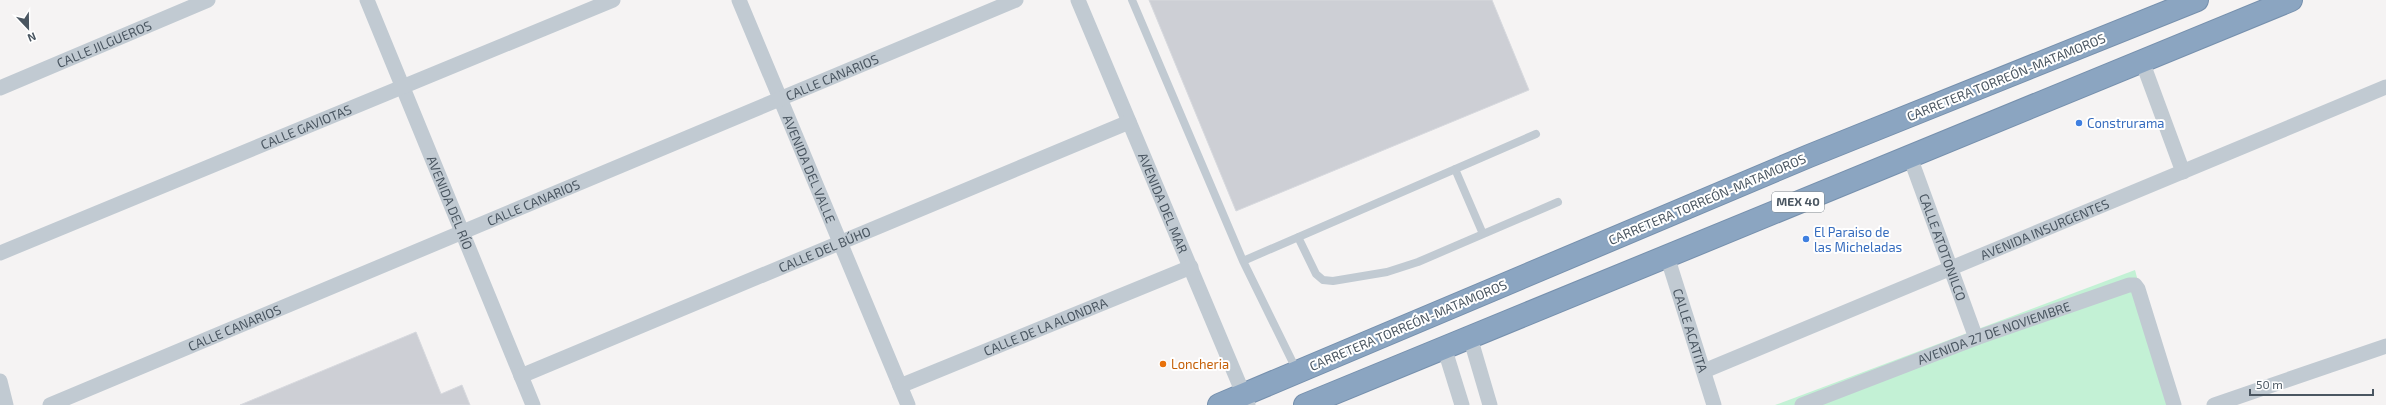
<svg xmlns="http://www.w3.org/2000/svg" width="2386" height="405" font-family="'Exo 2',sans-serif">
  <rect width="100%" height="100%" fill="#f5f3f3"/>
  <path fill="#c3f1d5" d="M2135 270 2171 405H1775Z"/>
  <path fill="#cdcfd5" stroke="#d7d9de" d="M1149 0H1492L1529 90 1236 211Z
    M416 332 441 394 462 385 470 405H240Z"/>
  <g fill="none" stroke-linecap="round" stroke-linejoin="round">
    <g stroke="#7690ad" stroke-width="24">
      <path id="highway" d="M1219 405 1809 156 2197 0
        M1305 405 2291 0"/>
    </g>
    <path stroke="#c1cad2" stroke-width="8" d="M1132 0 1243 261 1297 371
      M1455 169 1483 234
      M1298 237 1316 274 1323 280 1333 281 1387 272 1418 262 1558 202
      M1243 261 1536 134"/>
    <g stroke="#c1cad2" stroke-width="15">
      <path id="s1" d="M367 0 533 405"/>
      <path id="s2" d="M739 0 908 405"/>
      <path id="s3" d="M1078 0 1248 405"/>
      <path d="M2142 61 2183 172"/>
      <path id="s4" d="M0 88 208 0"/>
      <path id="s5" d="M1910 157 1976 338"/>
      <path id="s6" d="M0 253 613 0"/>
      <path id="s7" d="M1667 256 1714 405"/>
      <path d="M1470 337 1490 405"/>
      <path d="M1444 347 1462 405"/>
      <path id="s8" d="M1704 371 2386 87"/>
      <path id="s9" d="M521 376 1129 122"/>
      <path d="M0 381 6 405"/>
      <path id="s10" d="M900 386 1191 267"/>
      <path id="s11" d="M50 405 1016 0"/>
      <path id="s12" d="M1802 405 1976 338 2129 285H2135L2138 289 2174 405"/>
      <path d="M2214 405 2386 346"/>
    </g>
    <use href="#highway" stroke="#8ba5c1" stroke-width="22"/>
  </g>
  <g fill="#3f7fe0" stroke="#fff" stroke-width="1.5">
    <circle cx="2079" cy="123" r="4"/>
    <circle cx="1806" cy="239" r="4"/>
  </g>
  <circle fill="#e8710a" stroke="#fff" stroke-width="1.5" cx="1163" cy="364" r="4"/>
  <g text-anchor="middle" stroke-width="4" stroke-linejoin="round" paint-order="stroke">
    <rect fill="#fff" stroke="#808990" stroke-width="1" x="1772" y="192" width="52" height="20" rx="3"/>
    <g font-size="12" font-weight="bold" fill="#4a5661">
      <text x="1798" y="206">MEX 40</text>
    </g>
    <g font-size="13" fill="#4a5661" stroke="#fff">
      <text dy="5" stroke="none"><textPath href="#s4" startOffset="113">CALLE JILGUEROS</textPath></text>
      <text dy="5" stroke="none"><textPath href="#s11" startOffset="848">CALLE CANARIOS</textPath></text>
      <text transform="translate(2006 77) rotate(-22)" y="5">CARRETERA TORREÓN-MATAMOROS</text>
      <text dy="5" stroke="none"><textPath href="#s6" startOffset="331">CALLE GAVIOTAS</textPath></text>
      <text dy="5" stroke="none"><textPath href="#s2" startOffset="183">AVENIDA DEL VALLE</textPath></text>
      <text transform="translate(1707 199) rotate(-23)" y="5">CARRETERA TORREÓN-MATAMOROS</text>
      <text dy="5" stroke="none"><textPath href="#s1" startOffset="219">AVENIDA DEL RÍO</textPath></text>
      <text dy="5" stroke="none"><textPath href="#s11" startOffset="524">CALLE CANARIOS</textPath></text>
      <text dy="5" stroke="none"><textPath href="#s3" startOffset="220">AVENIDA DEL MAR</textPath></text>
      <text dy="5" stroke="none"><textPath href="#s8" startOffset="369">AVENIDA INSURGENTES</textPath></text>
      <text dy="5" stroke="none"><textPath href="#s5" startOffset="96">CALLE ATOTONILCO</textPath></text>
      <text dy="5" stroke="none"><textPath href="#s9" startOffset="329">CALLE DEL BÚHO</textPath></text>
      <text transform="translate(1408 325) rotate(-23)" y="5">CARRETERA TORREÓN-MATAMOROS</text>
      <text dy="5" stroke="none"><textPath href="#s10" startOffset="157">CALLE DE LA ALONDRA</textPath></text>
      <text dy="5" stroke="none"><textPath href="#s11" startOffset="200">CALLE CANARIOS</textPath></text>
      <text dy="5" stroke="none"><textPath href="#s7" startOffset="78">CALLE ACATITA</textPath></text>
      <text dy="5" stroke="none"><textPath href="#s12" startOffset="205">AVENIDA 27 DE NOVIEMBRE</textPath></text>
    </g>
    <g font-size="13" fill="#366cbe" stroke="#fff" text-anchor="start">
      <text x="2087" y="128">Construrama</text>
      <text x="1814" y="237">El Paraiso de<tspan x="1814" dy="15">las Micheladas</tspan></text>
    </g>
    <g font-size="13" fill="#c56008" stroke="#fff" text-anchor="start">
      <text x="1171" y="369">Loncheria</text>
    </g>
  </g>
  <g transform="translate(28 28) rotate(158)" stroke="#ffffff" stroke-width="3" paint-order="stroke">
  <path d="M0-3L7 15L0 10L-7 15Z" fill="#4a5661"/>
  <text y="-6" font-size="11" font-weight="bold" text-anchor="middle" fill="#4a5661">N</text>
  </g>
  <path d="M2250 389v6h123v-6" fill="none" stroke="#4a5661" stroke-width="2"/>
  <text x="2256" y="389" font-size="12" fill="#4a5661" stroke="#ffffff" stroke-width="3" paint-order="stroke">50 m</text>
</svg>
